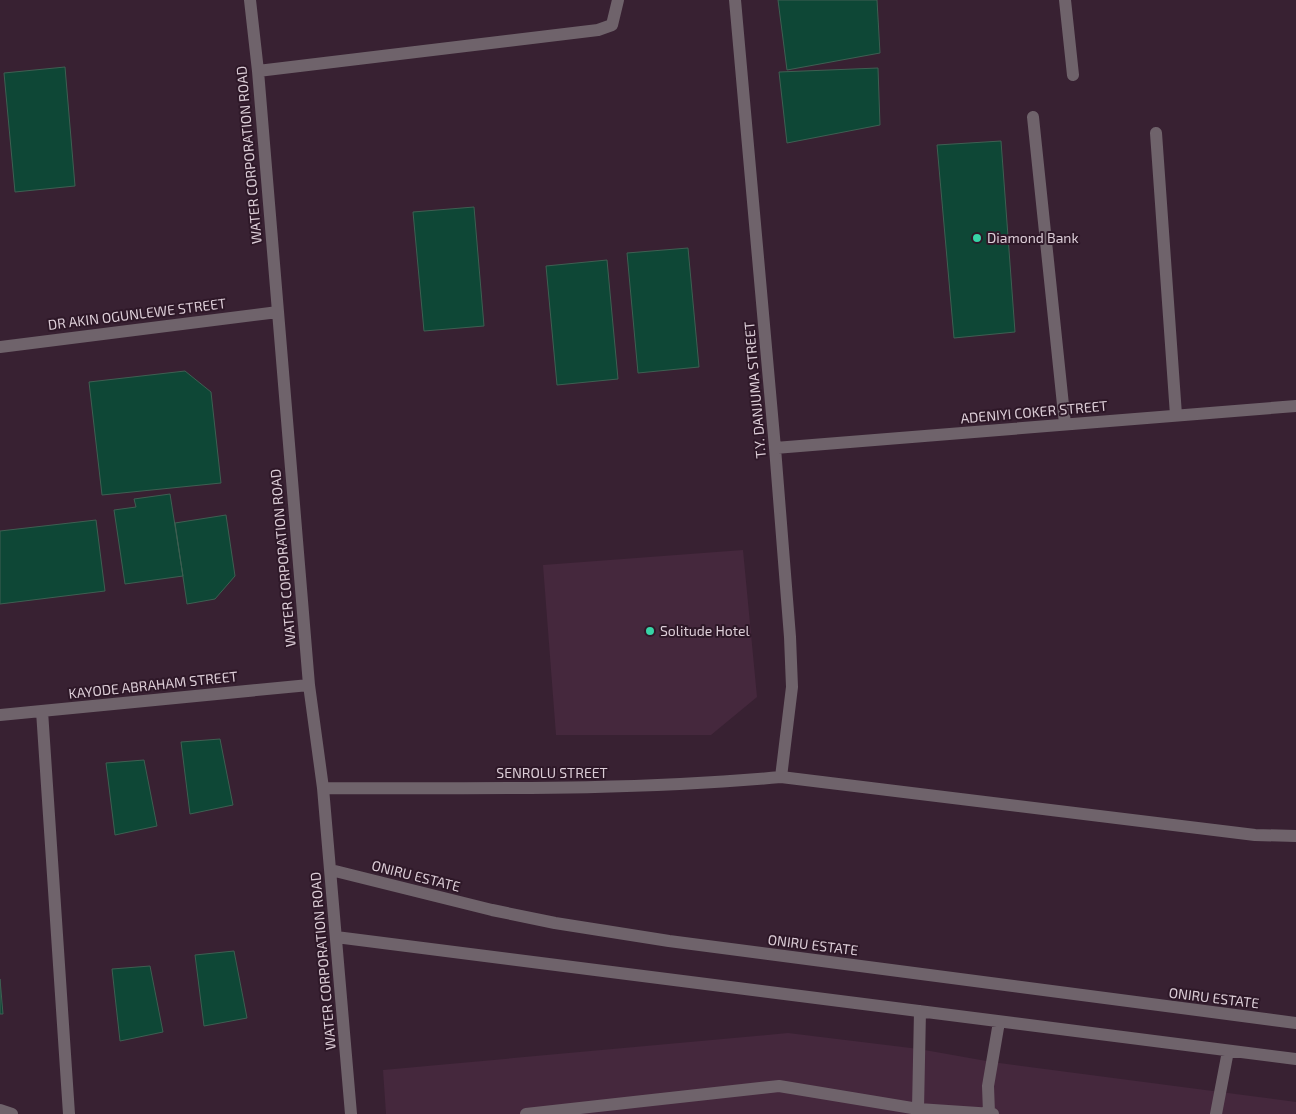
<svg xmlns="http://www.w3.org/2000/svg" width="1296" height="1114" font-family="'Exo 2',sans-serif">
  <rect width="100%" height="100%" fill="#382132"/>
  <path fill="#45283d" d="M743 550 757 697 711 735H556L543 565Z
    M788 1033 919 1049 992 1062 1296 1102V1114H386L383 1070Z"/>
  <path fill="#0e4736" stroke="#3e5f52" d="M778 0H877L880 53 787 70Z
    M65 67 75 186 15 192 4 73Z
    M878 68 880 125 787 143 779 72Z
    M1001 141 1015 332 954 338 937 145Z
    M474 207 484 326 424 331 413 212Z
    M688 248 699 367 638 373 627 253Z
    M607 260 618 379 557 385 546 266Z
    M185 371 211 392 221 483 102 495 89 382Z
    M170 494 183 576 125 584 114 510 136 507 134 499Z
    M226 515 235 576 215 599 187 604 175 523Z
    M96 520 105 591 0 604V531Z
    M220 739 233 805 190 814 181 742Z
    M144 760 157 826 115 835 106 763Z
    M234 951 247 1018 204 1026 195 955Z
    M150 966 163 1032 120 1041 112 969Z
    M0 979 3 1014H0Z"/>
  <g fill="none" stroke-linecap="round" stroke-linejoin="round">
    <path stroke="#6f636b" stroke-width="12" d="M250 0 258 71 309 685 323 788 351 1114
      M735 0 775 448 790 637 792 687 781 777
      M1065 0 1073 75
      M258 71 598 30 612 25 618 0
      M1033 117 1065 424
      M1156 133 1176 415
      M0 347 278 312
      M775 448 1296 406
      M42 711 69 1114
      M0 715 309 685
      M323 788C476 788 629 791 781 777L1255 835 1296 836
      M331 870 492 910 555 923 669 941 1296 1023
      M336 937 1296 1059
      M918 1109 920 1011
      M0 1110 12 1114
      M989 1113 988 1086 999 1022
      M526 1114 779 1086 918 1109 993 1114
      M1216 1114 1228 1051"/>
  </g>
  <g fill="#37d4a6" stroke="#2e1828" stroke-width="2">
    <circle cx="977" cy="238" r="5"/>
    <circle cx="650" cy="631" r="5"/>
  </g>
  <g text-anchor="middle" stroke-width="4" stroke-linejoin="round" paint-order="stroke">
    <g font-size="14" fill="#dccdd7" stroke="#2e1828">
      <text transform="translate(249 155) rotate(-95)" y="5">WATER CORPORATION ROAD</text>
      <text transform="translate(137 314) rotate(-7)" y="5">DR AKIN OGUNLEWE STREET</text>
      <text transform="translate(755 390) rotate(-95)" y="5">T.Y. DANJUMA STREET</text>
      <text transform="translate(1034 412) rotate(-5)" y="5">ADENIYI COKER STREET</text>
      <text transform="translate(283 558) rotate(-95)" y="5">WATER CORPORATION ROAD</text>
      <text transform="translate(153 685) rotate(-6)" y="5">KAYODE ABRAHAM STREET</text>
      <text x="552" y="778">SENROLU STREET</text>
      <text transform="translate(416 876) rotate(14)" y="5">ONIRU ESTATE</text>
      <text transform="translate(813 945) rotate(7)" y="5">ONIRU ESTATE</text>
      <text transform="translate(323 961) rotate(-95)" y="5">WATER CORPORATION ROAD</text>
      <text transform="translate(1214 998) rotate(7)" y="5">ONIRU ESTATE</text>
    </g>
    <g font-size="14" fill="#dccdd7" stroke="#2e1828" text-anchor="start">
      <text x="987" y="243">Diamond Bank</text>
      <text x="660" y="636">Solitude Hotel</text>
    </g>
  </g>
</svg>
